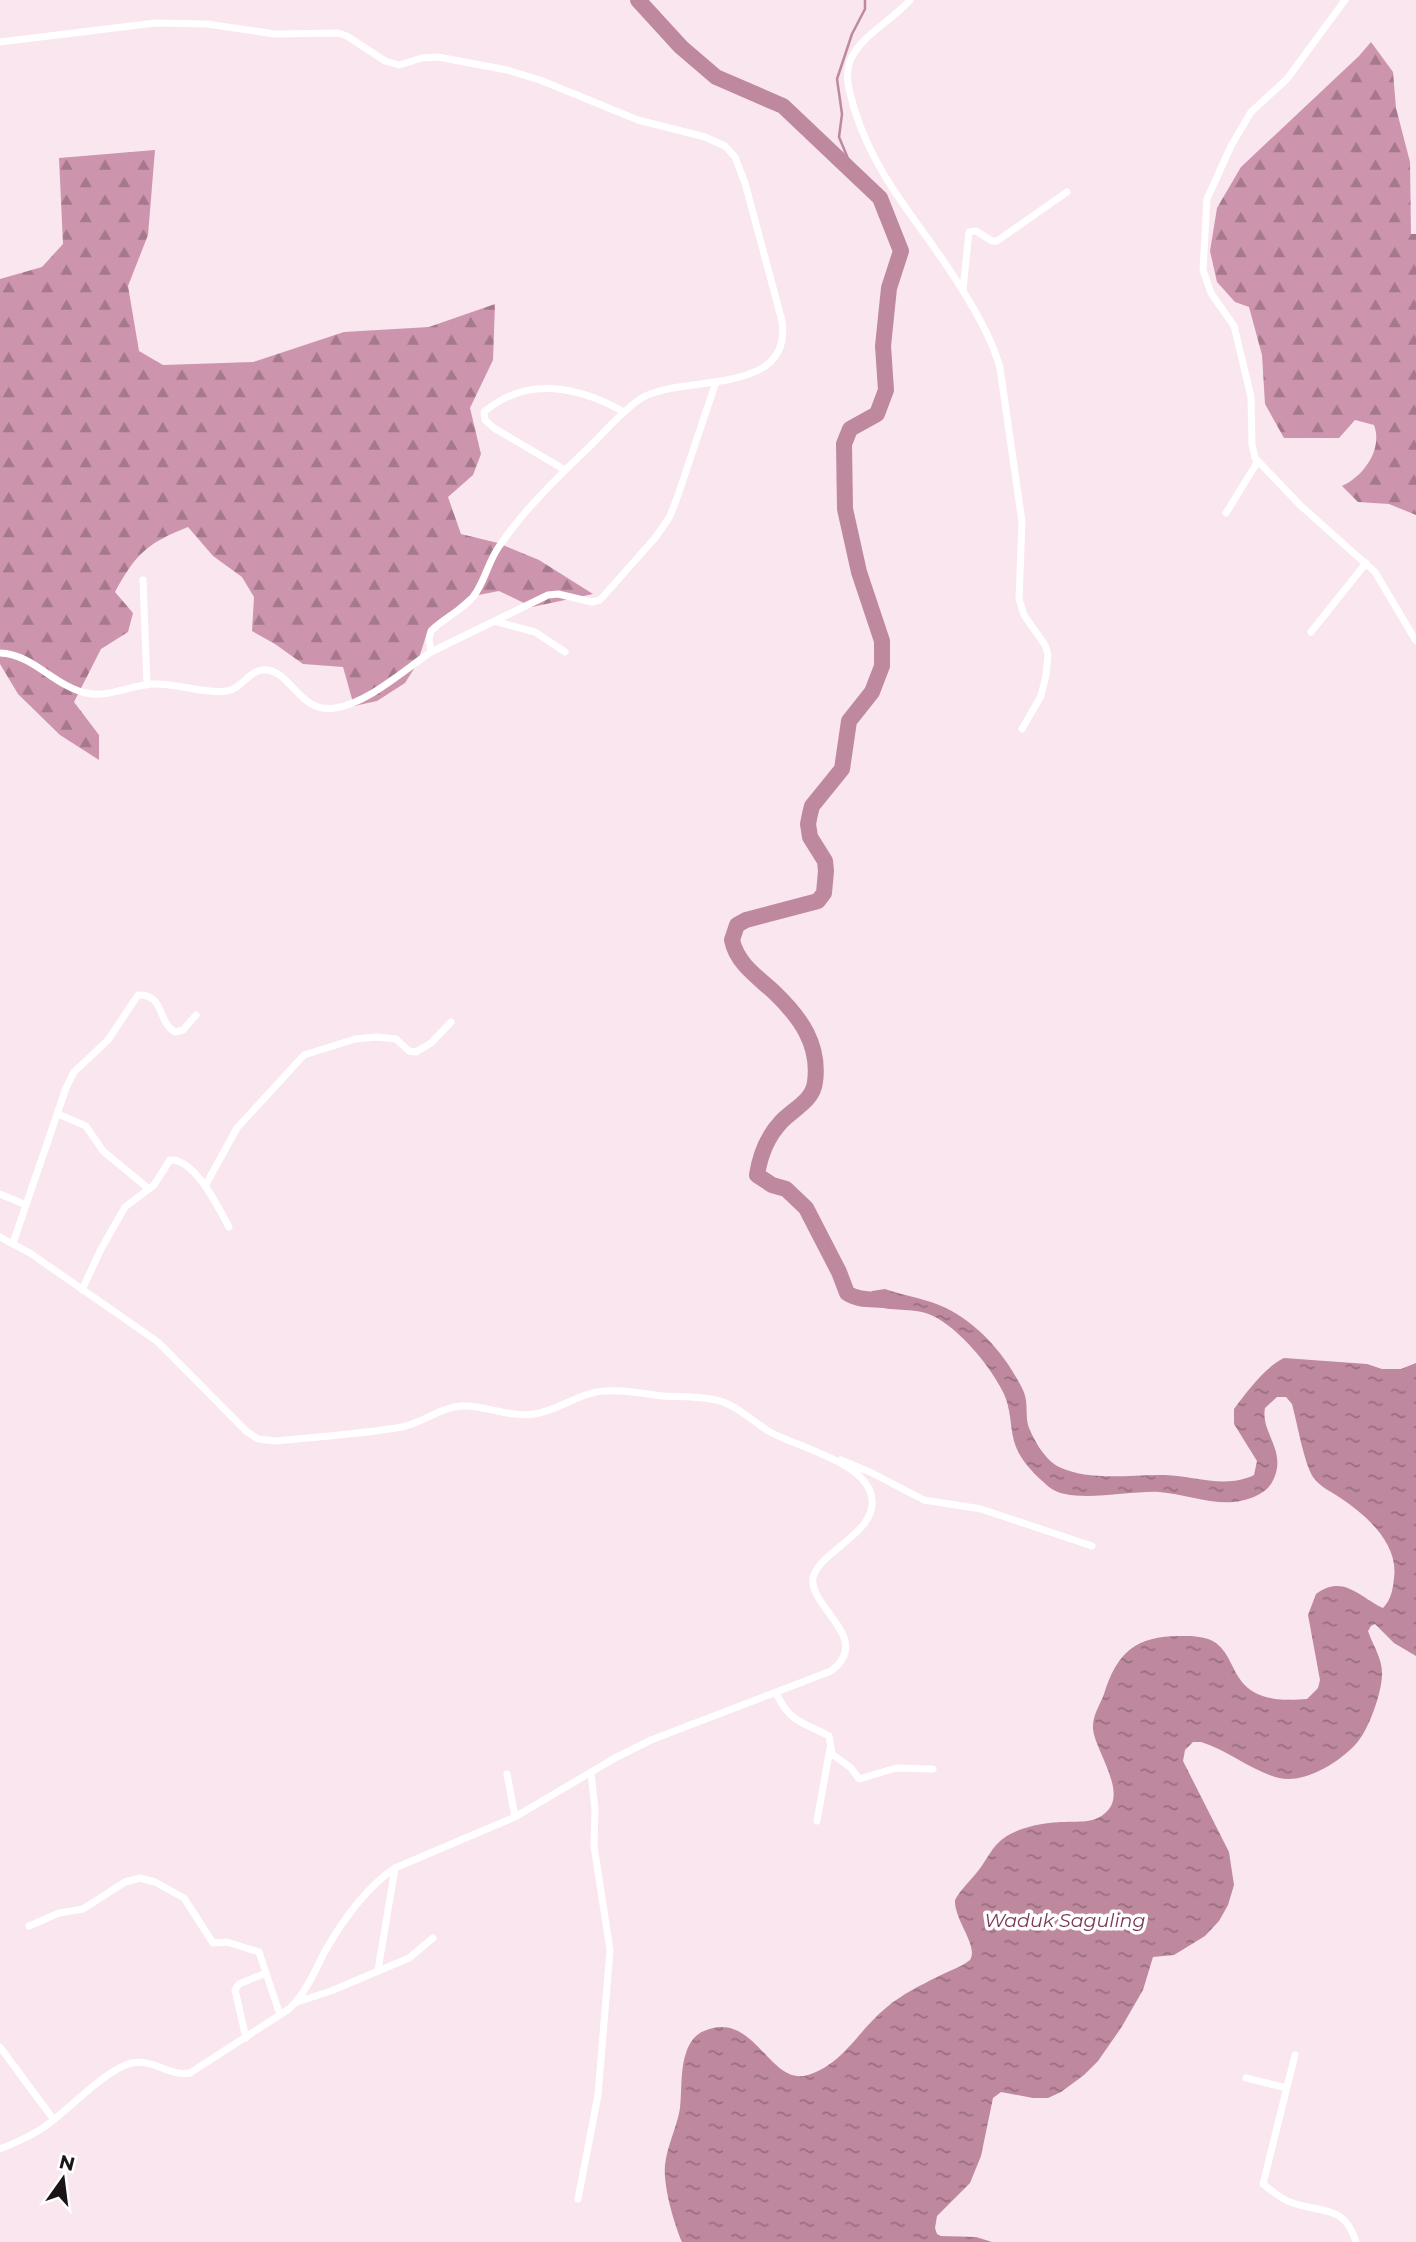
<svg xmlns="http://www.w3.org/2000/svg" width="1416" height="2242" font-family="Montserrat,sans-serif">
  <defs>
    <pattern id="forest-firs" width="22" height="20" patternUnits="userSpaceOnUse" patternTransform="scale(1.75)"><rect width="22" height="20" fill="#cd95ad"/><path d="M5 1l3.5 6h-7zM16 11l3.5 6h-7z" fill="#a6788c"/></pattern>
    <pattern id="water-ripples" width="26" height="14" patternUnits="userSpaceOnUse" patternTransform="scale(1.75)"><rect width="26" height="14" fill="#be889f"/><path d="M2 4q2-2 4 0t4 0M15 11q2-2 4 0t4 0" fill="none" stroke="#9a6e81"/></pattern>
  </defs>
  <rect width="100%" height="100%" fill="#fae6ee"/>
  <path fill="url(#forest-firs)" d="M1371 42 1393 72 1396 108 1410 162 1411 234H1416V515L1389 504 1358 502 1342 486C1364 476 1383 449 1374 425L1355 420 1339 438H1284L1265 404 1262 355 1249 307 1235 302 1217 282 1210 251 1217 208 1241 167 1359 56Z
    M155 150 148 235 128 286 139 351 163 365 253 362 344 332 429 327 495 304 493 360 470 408 481 454 473 475 448 497 461 534 498 543 539 560 593 594 532 607 499 591 468 597 427 633 417 664 405 683 377 701 354 706 343 667 303 664 275 644 252 631 254 597 242 577 213 556 188 527C148 543 136 553 115 592L133 613 128 632 101 649 74 702 99 735V760L60 735 18 694 0 664V279L42 267 63 244 59 158Z"/>
  <path fill="url(#water-ripples)" d="M885 1289C905 1296 928 1299 946 1308 979 1324 1006 1356 1022 1388 1029 1401 1025 1412 1028 1425 1033 1439 1045 1460 1059 1467 1091 1482 1131 1474 1165 1475 1194 1476 1226 1489 1254 1475L1257 1461 1234 1424V1409C1245 1394 1266 1366 1284 1358L1367 1364 1382 1369H1401L1416 1363V1656L1394 1643 1375 1624 1371 1626 1368 1631C1373 1646 1383 1659 1382 1676 1381 1695 1368 1732 1355 1745 1338 1763 1304 1784 1279 1778 1251 1771 1228 1750 1201 1742H1193L1185 1750 1183 1761 1229 1852 1234 1885 1228 1905 1219 1921 1205 1936 1174 1955 1153 1957 1143 1990 1121 2028 1098 2061 1084 2075 1061 2092 1048 2098H1033L1001 2092 993 2098 981 2156 970 2183 937 2216 935 2228 937 2234 941 2236 976 2237 992 2242H682C674 2223 663 2186 665 2165 667 2146 677 2127 680 2108 682 2090 680 2067 687 2050 690 2042 696 2034 704 2031 755 2009 769 2087 808 2075 844 2064 859 2029 887 2007 901 1995 921 1985 937 1977 948 1971 960 1968 970 1960 979 1946 954 1920 955 1900 961 1889 970 1881 978 1871 987 1860 992 1846 1004 1838 1019 1827 1046 1822 1065 1822 1081 1821 1097 1824 1109 1809 1125 1789 1095 1750 1093 1729 1092 1716 1100 1705 1104 1694 1117 1652 1136 1636 1180 1636 1191 1636 1207 1636 1216 1643 1230 1654 1232 1670 1242 1682 1257 1701 1286 1701 1307 1699L1318 1688 1320 1680 1308 1615 1316 1594C1343 1574 1358 1596 1383 1608 1391 1600 1393 1589 1394 1578 1399 1543 1365 1514 1339 1497 1330 1491 1319 1486 1313 1477 1304 1463 1297 1422 1292 1404L1286 1397H1277L1265 1408C1260 1434 1290 1452 1271 1484 1264 1495 1246 1501 1233 1502 1210 1504 1183 1494 1159 1492 1131 1490 1070 1505 1049 1487 1035 1475 1019 1460 1014 1441 1010 1426 1011 1409 1004 1394 992 1368 959 1328 933 1316 916 1307 894 1312 876 1306L871 1301 872 1291Z"/>
  <g fill="none" stroke-linecap="round" stroke-linejoin="round">
    <path stroke="#be889f" stroke-width="2.5" d="M854 173 839 137 842 114 837 79 852 34 865 9V0"/>
    <path stroke="#be889f" stroke-width="16" d="M638 0 681 47 716 77 783 106 880 198 901 251 889 288 883 346 886 390 877 414 850 429 844 444 845 509 859 572 882 641V666L872 692 849 721 842 769 812 806 810 814 808 824 810 837 825 861 826 871 824 893 818 901 746 920 737 925 732 940C737 964 758 977 775 993 801 1018 820 1045 815 1082 813 1101 793 1109 781 1122 767 1137 760 1155 757 1175L772 1185 786 1189 806 1208 839 1272 847 1293C860 1302 876 1298 891 1301"/>
    <path stroke="#fff" stroke-width="7" d="M910 0C892 21 861 35 850 61 844 76 850 93 854 108 877 183 924 226 963 291 978 315 993 341 1000 368L1022 522 1019 599 1024 615 1045 645 1048 654 1046 675 1041 696 1022 729
      M1345 0 1287 79 1251 112 1231 146 1207 199 1203 270 1211 293 1234 326 1251 397 1252 445 1255 458 1301 506 1375 572 1416 641
      M0 42 155 23 207 24 275 34 338 33 347 36 385 61 399 65 422 58 438 57 507 70 540 80 638 120 705 137 725 146 735 157 745 183 782 321C793 398 681 373 640 399 620 413 604 433 586 450 555 480 524 510 500 545 488 561 485 582 473 597 461 611 444 618 431 631L429 639 431 652C404 670 368 703 335 708 301 714 292 674 268 670 250 667 244 688 227 691 202 694 178 683 153 684 130 685 109 698 86 693 54 686 33 654 0 653
      M963 289 969 232 976 231 992 241H997L1067 192
      M565 470 494 428 485 420 484 412C527 375 580 387 624 412
      M1226 513 1258 461
      M143 580 147 685
      M494 621 535 632 565 652
      M1311 632 1366 563
      M431 652 548 595 558 594 592 602 600 600 655 538 669 518 676 501 716 382
      M58 1114 86 1126 103 1151 149 1189
      M205 1186 237 1128 304 1055 355 1039 377 1037 396 1039 409 1051 416 1052 431 1043 451 1022
      M0 1194 26 1205
      M0 1237 30 1253 158 1342 246 1431 258 1439 275 1441C317 1437 361 1434 402 1427 423 1423 440 1407 462 1406 487 1405 508 1418 535 1414 559 1410 581 1392 605 1391 624 1389 644 1394 663 1396 681 1397 699 1396 716 1400 736 1404 753 1422 770 1432 797 1447 870 1463 872 1500 874 1523 850 1537 836 1550 827 1557 815 1567 813 1578 809 1608 874 1639 831 1671L651 1740 615 1758 515 1817 395 1868C364 1889 342 1921 324 1953 314 1973 305 1994 289 2009L190 2073C169 2077 153 2058 132 2063 104 2070 68 2111 44 2127 30 2137 15 2143 0 2149
      M13 1243 66 1088 74 1072 108 1040 138 995C165 994 157 1022 175 1032L183 1030 196 1015
      M82 1290 101 1249 125 1207 154 1185 170 1160C195 1158 219 1209 229 1227
      M841 1460 870 1472 924 1500 981 1509 1092 1546
      M776 1693C790 1723 803 1722 829 1736L832 1754 851 1768 859 1779 896 1768 933 1769
      M507 1774 515 1817
      M817 1821 830 1748
      M29 1926 59 1913 83 1909 125 1882 140 1878 155 1882 184 1898 213 1943 227 1942 259 1952 280 2015
      M378 1970 395 1868
      M297 2002 331 1991 409 1958 433 1938
      M246 2038 235 1990 239 1984 266 1973
      M0 2047 54 2120
      M1295 2055 1263 2184C1271 2190 1281 2199 1290 2202 1321 2214 1344 2203 1356 2242
      M1246 2078 1287 2088
      M578 2199 598 2095 610 1950 594 1846 595 1809 591 1773"/>
  </g>
  <g text-anchor="middle" stroke-width="7" stroke-linejoin="round" paint-order="stroke">
    <g font-size="19" font-style="italic" fill="#7b3657" stroke="#fff">
      <text x="1065" y="1927">Waduk Saguling</text>
    </g>
  </g>
  <g transform="translate(63 2179) rotate(14)" stroke="#ffffff" stroke-width="5" paint-order="stroke">
  <path d="M0-5L12 26L0 18L-12 26Z" fill="#1c1518"/>
  <text y="-10" font-size="19" font-weight="bold" text-anchor="middle" fill="#1c1518">N</text>
  </g>
</svg>
